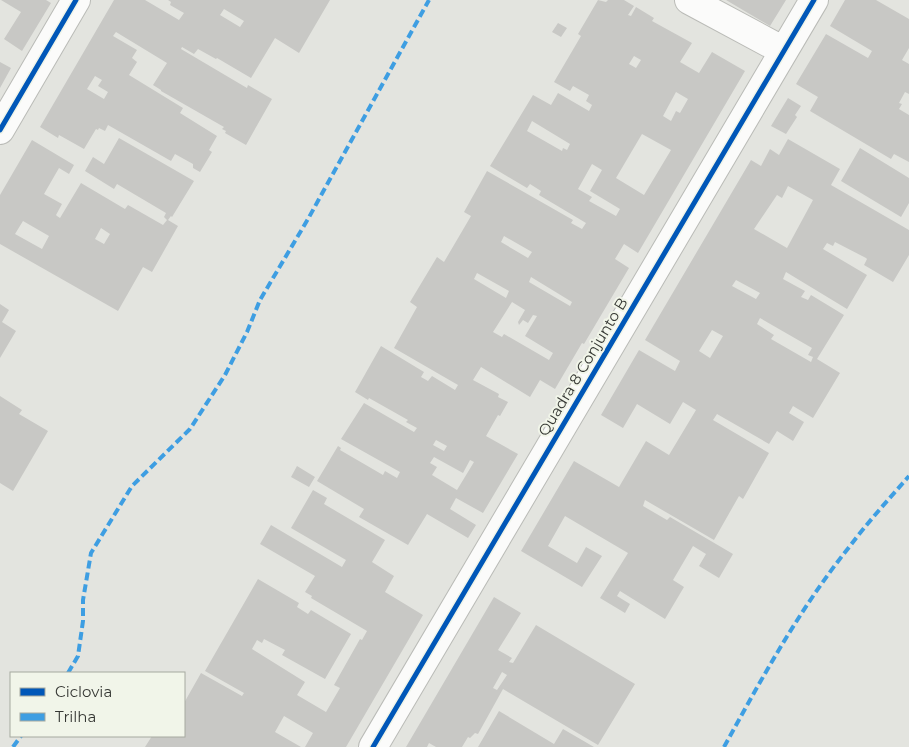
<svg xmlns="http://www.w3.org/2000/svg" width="909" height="747" font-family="Montserrat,sans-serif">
  <rect width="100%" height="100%" fill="#e3e4df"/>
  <path fill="#c8c8c5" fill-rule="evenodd" d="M1 0H46L51 3 22 51 4 39 21 12Z
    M114 0H145L179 20 184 13 170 5 171 2 168 0H330L299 53 275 38 251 78 217 58 216 59 198 49 194 54 182 47 181 49 247 88 248 85 272 99 246 145 225 133 226 131 222 129 224 127 161 91V90L153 85 167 63 116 32 113 36 137 50 132 58 137 62 129 75 183 108 180 113 217 136 209 150 212 152 200 172 193 168V164L175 154 171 161 108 125 105 131 99 128 98 130 96 129 84 149 59 135 58 138 40 127ZM224 9 244 21 240 27 220 15ZM95 76 102 80 98 86 108 92 104 99 87 89Z
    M598 0 606 2 608 0H624L634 6 628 15 631 16 636 7 654 18 652 21 692 43 680 62 699 73 712 52 745 71 638 253 624 244 615 259 629 268 584 344 582 343 555 389 540 380 530 397 481 367 473 380 499 394 498 397 508 402 500 416 498 415 486 436 518 454 483 513 456 498 450 509 476 525 468 538 427 514 408 545 359 517 364 509 317 481 338 446 341 448 340 450 383 475 385 471 397 478 400 472 341 439 364 403 414 432 417 428 406 422 408 420 369 398 368 400 355 392 381 346 424 372 421 377 428 381 432 376 455 390 458 385 394 348 417 307 410 302 437 257 444 262 471 216 464 212 487 171 573 220 571 223 582 229 586 223 539 195 541 191 530 184 527 188 490 166 533 95 551 105 558 93 589 111 592 105 586 101 589 95 573 86 570 91 554 82 581 36 578 34ZM634 56 641 60 636 68 629 64ZM676 92 688 99 680 113 676 111 671 121 663 116ZM532 121 570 144 567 150 563 148 562 151 527 131ZM642 134 671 150 644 195 616 178ZM592 164 602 170 590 191 620 209 616 216 589 201 592 197 578 189ZM504 236 532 252 528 258 501 242ZM477 273 509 291 506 298 474 279ZM531 277 572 302 570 306 529 282ZM512 302 525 310 518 322 519 325 523 320 528 323 533 315 537 316 525 336 553 353 549 360 504 334 502 337 493 332ZM436 440 447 446 444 451 433 445ZM434 457 463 473 470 460 474 462 457 490 432 475 437 467 430 463Z
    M726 0H786L770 26Z
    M845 0H876L909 19V48L902 60 909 64V94L905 92 899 103 902 104 899 109 909 115V162L894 154 891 159 810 111 818 97 796 84 826 34 868 58 872 51 830 26Z
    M558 23 567 28 561 37 552 32Z
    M0 62 11 68 0 88Z
    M788 98 801 106 795 115 797 117 786 134 771 126Z
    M119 138 194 181 172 217 171 216 168 220 178 226 152 272 143 267 118 311 0 244V195L32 140 74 165 69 174 59 168 44 194 62 204 56 215 57 216 60 218 81 183 125 209 128 205 163 225 167 220 164 217 166 213 117 184 114 189 85 171 93 157 104 164ZM23 221 49 236 42 249 15 234ZM101 228 110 234 104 244 95 239Z
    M788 139 840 169 831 185 909 230V255L893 282 864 265 867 259 866 258 835 242 833 246 827 243 823 249 867 275 847 309 786 272 783 279 805 291 801 297 808 300 811 295 844 315 817 359 840 373 813 418 793 406 789 413 804 422 793 441 777 431 769 444 717 414 713 420 769 453 743 499 739 496 714 540 645 500 643 506 667 520 670 517 733 554 719 578 699 566 706 554 693 546 673 580 684 587 665 619 620 591 617 596 630 604 625 613 600 598 628 553 565 516 548 546 577 563 586 547 602 556 582 587 521 551 574 461 619 487 646 441 669 455 696 410 683 402 670 424 637 404 623 428 601 415 639 350 675 371 680 361 645 340 751 160 761 166 770 149 779 155ZM788 186 813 200 787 248 754 229 777 195 782 198ZM736 280 760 293 756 299 732 286ZM760 318 812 348 808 355 813 357 811 362 771 339 774 335 757 324ZM712 330 723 336 710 358 699 351Z
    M860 148 909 178V203L901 217 841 181Z
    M0 304 9 310 2 322 16 331 0 358Z
    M0 396 22 410 19 414 48 431 13 491 0 483Z
    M297 466 315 477 309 487 291 477Z
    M313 490 327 498 324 504 385 540 372 562 394 576 385 592 423 615 346 747H305L313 733 284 716 275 732 301 747H145L152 736H184V703L201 673 242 696 244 693 205 671 258 579 299 603 297 607 308 614 311 610 351 634 325 679 282 655 285 650 264 639 262 643 257 640 252 649 305 682 297 695 326 712 340 688 334 685 360 639 362 640 367 631 311 598 312 596 305 592 315 576 260 544 271 525 342 567 346 560 291 528Z
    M494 597 521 613 498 650 512 658 509 662 513 663 536 625 635 684 598 745 503 689 478 734 475 733 470 738 468 737 462 747H436L429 743 427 747H406ZM502 672 507 675 497 690 493 688Z
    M499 711 554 744 563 729 594 747H478Z"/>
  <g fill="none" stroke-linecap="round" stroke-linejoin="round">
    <g stroke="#babbb7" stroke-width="30">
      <path id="minor" d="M689 0 784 51
        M0 130 76 0
        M373 747 814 0"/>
    </g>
    <use href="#minor" stroke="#fbfbfa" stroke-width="28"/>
    <path stroke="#3e9ee2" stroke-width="4" stroke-dasharray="8 4" stroke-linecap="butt" d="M68 673 78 656 83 621V600L91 553 132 486 190 429 225 375 247 332 260 300 308 219 429 0
      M13 747 21 736
      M724 747C762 678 800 608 850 546 868 522 889 499 909 476"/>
    <g stroke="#f1f5e9" stroke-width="8">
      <path id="cycleway" d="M0 130 76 0
        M373 747 814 0"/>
    </g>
    <use href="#cycleway" stroke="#0057b8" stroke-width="5"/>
  </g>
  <g text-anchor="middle" stroke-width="4" stroke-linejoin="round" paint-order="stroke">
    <g font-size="15" fill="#353733" stroke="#f1f5e9">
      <text transform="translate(583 367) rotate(-59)" y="5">Quadra 8 Conjunto B</text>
    </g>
  </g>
  <rect x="10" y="672" width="175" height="65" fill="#f1f5e9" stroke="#a6a9a0"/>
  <rect x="20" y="688" width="25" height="8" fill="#0057b8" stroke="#a6a9a0"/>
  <text x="55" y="697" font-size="15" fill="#353733">Ciclovia</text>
  <rect x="20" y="713" width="25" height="8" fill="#3e9ee2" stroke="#a6a9a0"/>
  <text x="55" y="722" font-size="15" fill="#353733">Trilha</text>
</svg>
